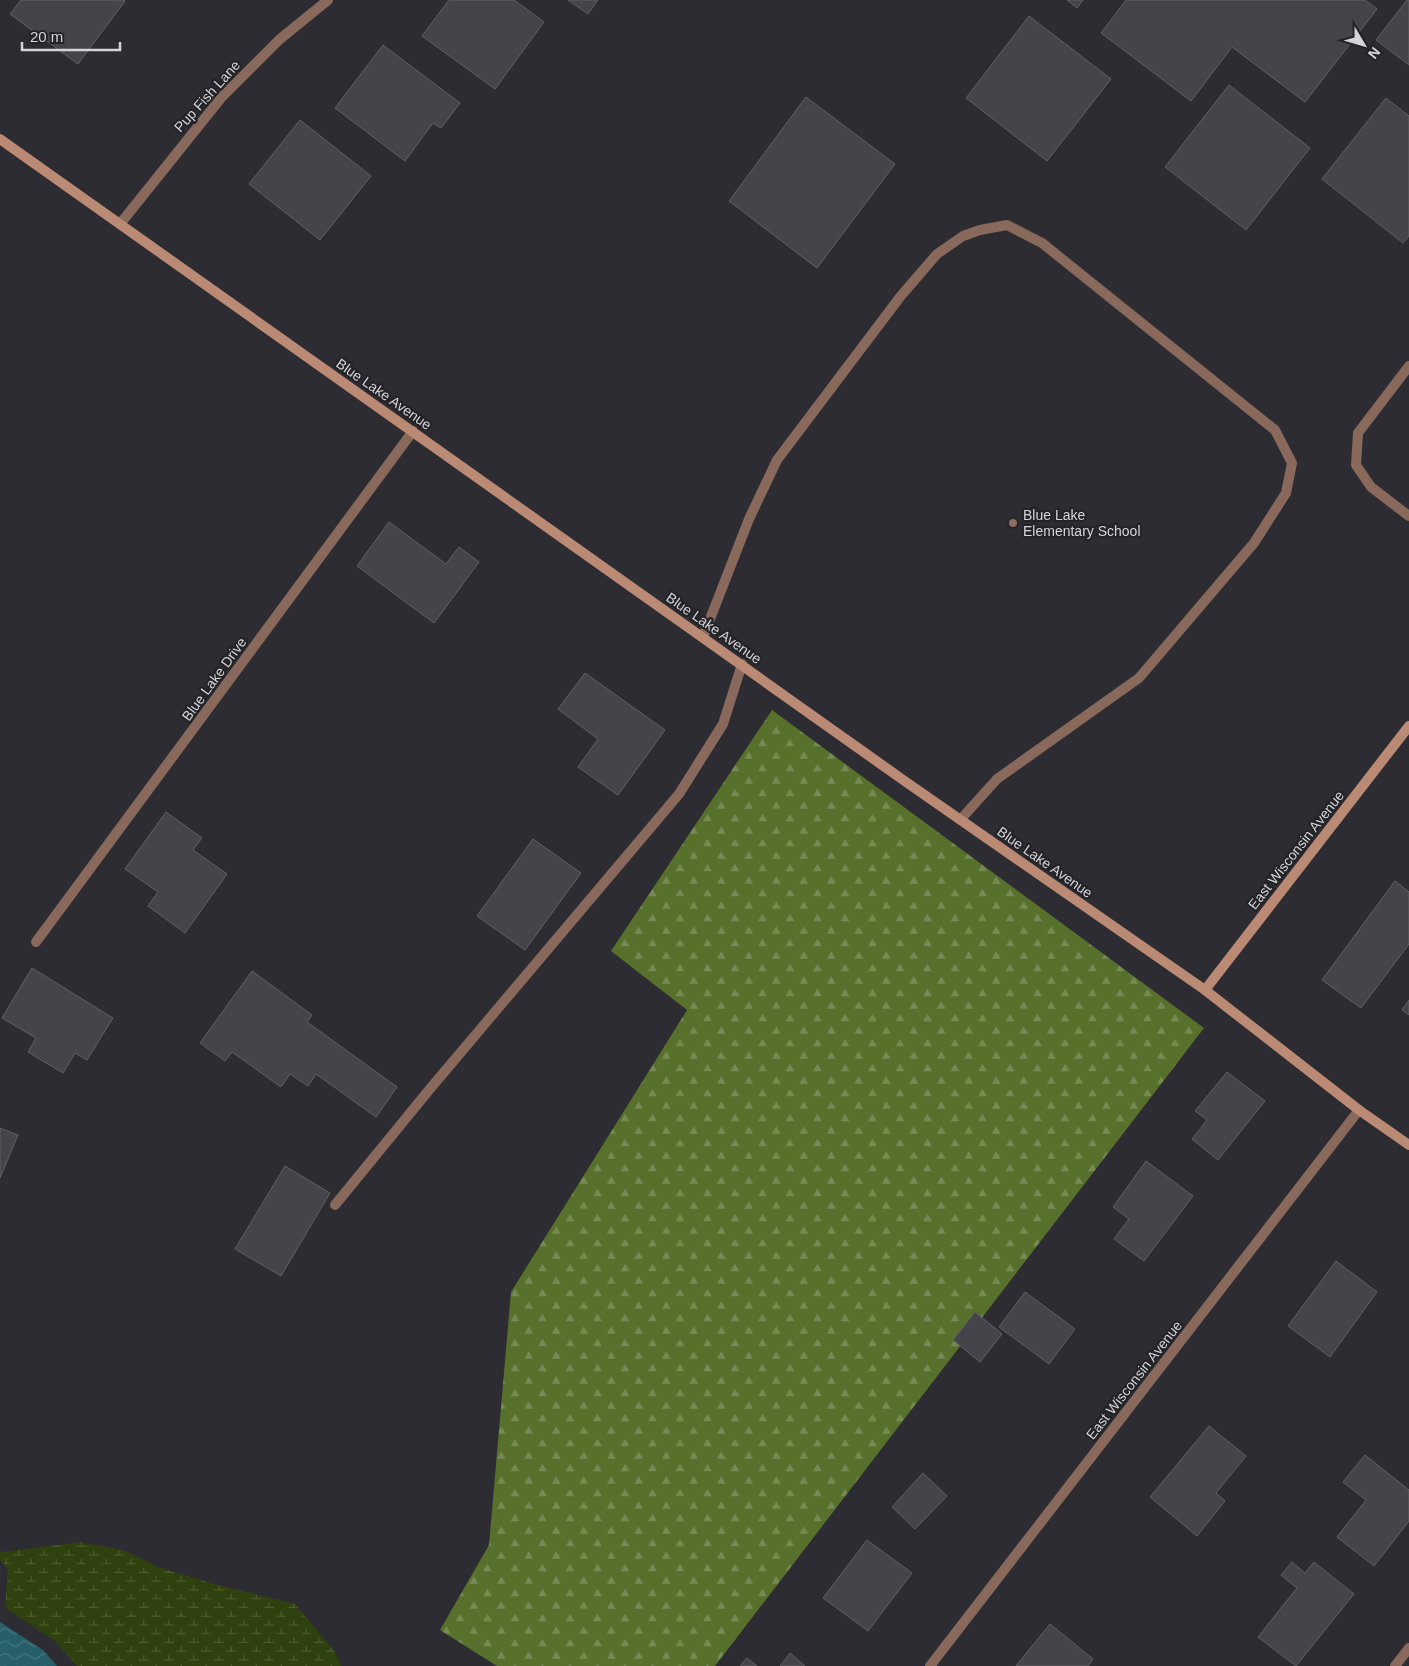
<svg xmlns="http://www.w3.org/2000/svg" width="1409" height="1666" font-family="Arial,sans-serif">
  <defs>
    <pattern id="forest-firs" width="22" height="20" patternUnits="userSpaceOnUse" patternTransform="scale(1.25)"><rect width="22" height="20" fill="#57702c"/><path d="M5 1l3.5 6h-7zM16 11l3.5 6h-7z" fill="#768a54"/></pattern>
    <pattern id="wetland-marsh" width="20" height="14" patternUnits="userSpaceOnUse" patternTransform="scale(1.25)"><rect width="20" height="14" fill="#2f410e"/><path d="M1 5h8M5 5V1M11 12h8M15 12V8" fill="none" stroke="#4c5c30"/></pattern>
    <pattern id="water-waves" width="16" height="10" patternUnits="userSpaceOnUse" patternTransform="scale(1.25)"><rect width="16" height="10" fill="#275f68"/><path d="M0 5q4-4 8 0t8 0" fill="none" stroke="#45757d"/></pattern>
  </defs>
  <rect width="100%" height="100%" fill="#2d2c32"/>
  <path fill="url(#forest-firs)" d="M772 710 1204 1028 715 1666H497L440 1630 489 1545 511 1292 687 1010 611 951Z"/>
  <path fill="url(#wetland-marsh)" d="M81 1542 126 1551 158 1567 214 1584 295 1604 335 1652 341 1666H77L55 1641 5 1608 8 1569 0 1560V1552Z"/>
  <path fill="url(#water-waves)" d="M0 1622 43 1650 57 1666H0Z"/>
  <path fill="#45444a" stroke="#616067" d="M21 0H123L125 1 78 64 10 14Z
    M449 0H514L544 22 495 89 422 36Z
    M568 0H598L588 14Z
    M1067 0H1083L1077 8Z
    M1126 0H1365L1377 9 1305 102 1232 47 1191 101 1101 33Z
    M1407 0H1409V65L1376 40Z
    M1029 16 1111 79 1047 161 966 98Z
    M383 45 460 103 441 128 433 123 405 161 335 108Z
    M1229 85 1310 148 1246 230 1165 167Z
    M806 97 895 164 817 268 729 201Z
    M1386 98 1409 116V236L1403 243 1322 179Z
    M300 120 371 176 320 240 249 184Z
    M389 522 446 564 459 547 479 562 434 623 357 566Z
    M585 673 665 730 618 795 578 767 598 739 558 709Z
    M166 812 202 838 193 850 227 874 185 933 148 906 158 892 125 869Z
    M533 839 581 873 525 950 477 916Z
    M1395 881 1409 892V944L1361 1008 1322 980Z
    M32 968 113 1018 87 1060 75 1053 63 1073 28 1052 36 1038 2 1018Z
    M252 971 312 1015 307 1022 397 1087 376 1117 316 1074 308 1086 290 1074 281 1087 232 1052 225 1061 200 1043Z
    M1409 1000V1015L1402 1010Z
    M1227 1072 1265 1101 1218 1160 1192 1139 1207 1120 1195 1111Z
    M0 1128 18 1135 0 1178Z
    M1146 1161 1193 1196 1144 1261 1114 1239 1129 1219 1113 1207Z
    M285 1166 330 1193 281 1276 235 1249Z
    M1336 1261 1377 1292 1330 1357 1288 1326Z
    M1025 1292 1075 1329 1049 1364 999 1327Z
    M975 1312 1002 1334 980 1362 953 1340Z
    M1209 1426 1246 1456 1216 1493 1225 1501 1197 1536 1150 1497Z
    M1365 1455 1409 1490V1521L1374 1566 1337 1537 1366 1500 1343 1482Z
    M923 1473 947 1496 915 1529 892 1507Z
    M867 1540 912 1573 868 1631 823 1598Z
    M1292 1562 1305 1573 1314 1562 1354 1594 1296 1666 1258 1637 1297 1588 1281 1575Z
    M1050 1624 1093 1659 1088 1666H1016Z
    M790 1653 805 1666H780Z
    M747 1658 757 1666H740Z"/>
  <g fill="none" stroke-linecap="round" stroke-linejoin="round">
    <path stroke="#88695b" stroke-width="10" d="M1409 366 1358 433 1356 465 1371 487 1409 516
      M703 637 749 519 777 460 900 297 937 254 963 236 980 230 1007 225 1042 243 1275 430 1292 463 1286 493 1254 543 1139 678 997 779 961 819
      M335 1205 429 1090 679 794 723 724 742 664"/>
    <path stroke="#88695b" stroke-width="10" d="M120 224 221 98 280 39 328 0
      M36 942 413 431
      M930 1666 1359 1110
      M1395 1666 1409 1648"/>
    <path stroke="#bb8a74" stroke-width="10" d="M0 139 906 782 1205 990 1359 1110 1409 1145
      M1205 990 1409 726"/>
  </g>
  <circle fill="#8d6e63" stroke="#232328" stroke-width="2" cx="1013" cy="523" r="5"/>
  <g text-anchor="middle" stroke-width="4.5" stroke-linejoin="round" paint-order="stroke">
    <g font-size="14" fill="#d5d4d8" stroke="#232328">
      <text transform="translate(207 96) rotate(-48)" y="5">Pup Fish Lane</text>
      <text transform="translate(384 394) rotate(35)" y="5">Blue Lake Avenue</text>
      <text transform="translate(714 628) rotate(35)" y="5">Blue Lake Avenue</text>
      <text transform="translate(214 679) rotate(-54)" y="5">Blue Lake Drive</text>
      <text transform="translate(1296 850) rotate(-52)" y="5">East Wisconsin Avenue</text>
      <text transform="translate(1045 862) rotate(35)" y="5">Blue Lake Avenue</text>
      <text transform="translate(1134 1380) rotate(-52)" y="5">East Wisconsin Avenue</text>
    </g>
    <g font-size="14" fill="#d5d4d8" stroke="#232328" text-anchor="start">
      <text x="1023" y="520">Blue Lake<tspan x="1023" dy="16">Elementary School</tspan></text>
    </g>
  </g>
  <g transform="translate(1364 45) rotate(128)" stroke="#232328" stroke-width="4" paint-order="stroke">
  <path d="M0-4L9 19L0 12L-9 19Z" fill="#d5d4d8"/>
  <text y="-8" font-size="14" font-weight="bold" text-anchor="middle" fill="#d5d4d8">N</text>
  </g>
  <path d="M22 42v8h98v-8" fill="none" stroke="#d5d4d8" stroke-width="2.5"/>
  <text x="30" y="42" font-size="15" fill="#d5d4d8" stroke="#232328" stroke-width="4" paint-order="stroke">20 m</text>
</svg>
